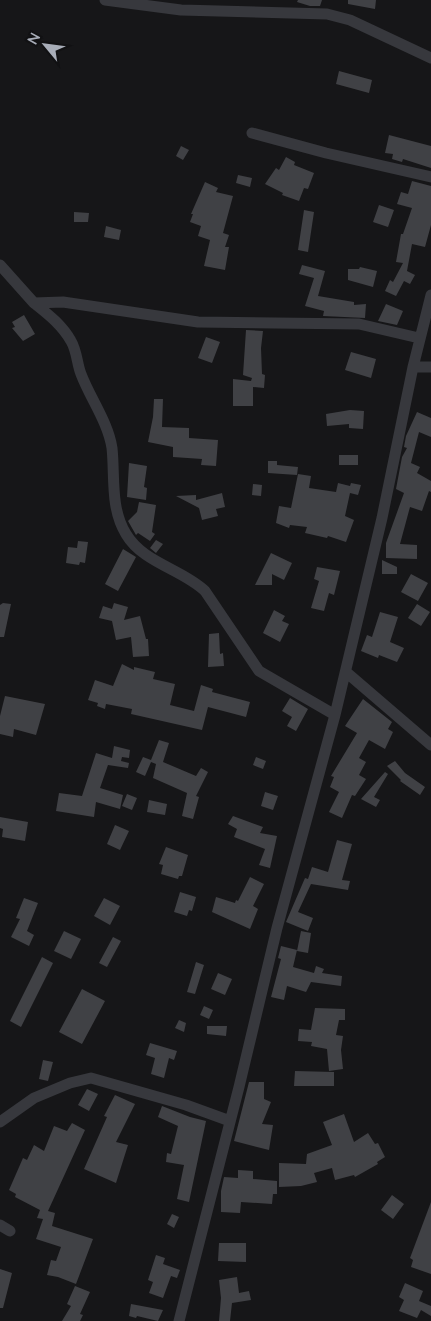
<svg xmlns="http://www.w3.org/2000/svg" width="431" height="1321" font-family="Lato,sans-serif">
  <rect width="100%" height="100%" fill="#161618"/>
  <path fill="#404145" d="M298 0H322L320 6H310L297 2Z
    M348 0H376L375 9 348 4Z
    M339 71 372 80 369 93 336 84Z
    M389 135 431 146V168L403 159 402 162 392 159 393 154 385 153Z
    M181 146 189 150 183 160 176 156Z
    M286 157 295 162 294 165 314 173 308 189 304 188 299 201 282 195 283 193 265 184 276 168 279 170Z
    M238 175 252 178 250 187 236 183Z
    M412 181 431 186V225L425 247 412 244 407 271 415 275 410 284 404 281 396 296 385 291 390 280 393 282 403 263 396 262 401 234H403L412 208 397 204 401 192 408 194Z
    M205 182 218 188 216 192 233 196 223 233 229 235 225 247H229L225 270 204 266 210 240 198 236 201 226 190 222 193 214H191Z
    M379 205 394 210 388 227 373 222Z
    M304 210 314 212 308 252 298 250Z
    M74 212 89 213 88 222H74Z
    M106 226 121 230 119 240 104 237Z
    M302 265 325 271 318 296 354 302V305L366 304 365 318 323 316 324 311 305 306 314 278 299 274Z
    M360 267 377 271 373 287 348 280V269H359Z
    M386 304 403 311 397 325 378 321Z
    M24 315 35 334 23 341 12 328 15 327 12 322Z
    M246 330 263 331 261 348 262 374 265 375 264 388 253 387V406H233V379L251 381 252 378 243 375Z
    M206 337 220 342 212 363 198 358Z
    M351 352 376 359 371 378 345 370Z
    M154 399H163L162 427 189 428V438L218 440 216 466 201 465 202 459 173 457V447L148 442 153 417Z
    M350 410 364 411 363 429 349 428V424L327 426 326 414Z
    M417 412 431 418V437L419 432 411 463 420 467 417 473 431 481V492L429 491 422 511 410 507 400 544 417 545V559L386 558V543L404 493 396 489 402 457 407 448 404 447 406 436Z
    M339 455H358V465H339Z
    M268 461H277V465L298 467 297 475 268 473Z
    M129 463 147 466 144 487 147 488 146 500 127 497Z
    M298 474 311 476 309 488 336 492 338 483 350 486 351 483 361 485 358 495 350 493 345 516 354 520 346 542 328 536 327 538 305 533 307 527 290 525 289 528 276 523 279 506 291 508Z
    M253 484 262 485 261 496 252 495Z
    M222 493 225 507 216 509 218 516 202 520 199 508 176 496 196 495V500Z
    M139 502 156 505 152 532 155 534 150 541 138 533 136 535 128 521 137 512Z
    M156 540 163 544 156 553 150 548Z
    M78 541 88 542 85 563 80 562 79 565 66 563 68 547 77 548Z
    M123 549 136 557 118 591 105 584Z
    M271 553 292 563 284 580 272 574V585H255Z
    M382 560 397 567V574H382Z
    M317 567 340 571 334 595 329 593 324 611 311 608 319 581 314 579Z
    M411 574 428 583 418 601 401 592Z
    M3 603 11 604 4 637H0V605Z
    M114 603 128 607 124 620 140 616 146 639H148L149 656 133 657 131 637 116 640 112 621 99 618 103 606 112 609Z
    M417 604 430 612 421 626 408 618Z
    M274 610 285 616 282 621 289 624 280 642 263 633Z
    M380 612 398 617 390 642 404 648 397 662 379 655 378 658 361 651 367 635 372 637Z
    M219 633 220 654 223 653 224 666 208 667 209 634Z
    M122 664 134 670V667L155 672 153 679 175 684 170 705 194 711 201 685 213 689 212 692 250 702 246 717 208 707 202 730 131 714 132 709 106 704 105 709 97 706 98 703 88 700 95 680 113 686Z
    M5 696 45 704 36 735 14 729 13 737 0 734V716Z
    M290 698 308 709 296 731 287 726 292 717 282 711Z
    M363 699 392 722 388 729 393 732 385 749 369 740 359 758 366 762 359 775 366 779 355 796 352 795 342 818 329 812 339 792 330 787 334 777 331 776 357 733 345 726Z
    M159 740 169 743 163 762 196 776 201 768 208 772 196 796 199 797 193 819 182 816 187 793 153 778 156 764 151 762 145 776 136 772 143 757 151 760Z
    M114 746 130 750 129 758 122 757 121 761 129 763 128 768 108 765 100 788 123 795 120 809 96 802 94 817 56 811 59 793 82 796 96 753 112 758Z
    M256 757 266 761 263 769 253 765Z
    M395 761 405 773 425 787 420 795 400 781 401 780 387 766Z
    M385 772 388 774 374 797 380 800 376 807 361 799Z
    M265 792 278 796 273 810 261 806Z
    M127 794 137 798 132 810 122 806Z
    M149 800 167 804 165 815 147 812Z
    M233 816 263 827 260 833 277 836 270 868 259 865 265 849 234 837 237 829 228 824Z
    M0 817 28 822 25 841 2 837 3 829 0 828Z
    M115 825 129 831 120 850 107 844Z
    M337 840 352 844 342 880 350 881 348 890 311 884 298 912 313 918 308 931 286 922 305 878 308 879 312 867 328 872Z
    M166 847 188 855 182 876H179L178 879 161 874 163 865 159 864Z
    M250 877 264 884 253 906 258 909 250 929 212 912 216 897 235 903 236 900 238 901Z
    M180 892 196 897 192 911 189 910 187 916 174 912Z
    M24 898 38 903 27 931 34 935 29 946 11 937 20 919 16 918Z
    M104 898 120 906 110 925 94 916Z
    M64 931 81 939 71 959 54 951Z
    M301 931 311 933 308 953 297 951Z
    M113 937 121 941 107 967 99 963Z
    M281 946 297 950 293 967 314 973 316 966 324 969 322 973 342 976 341 986 311 982 306 992 287 986 284 1000 271 997 281 959 278 958Z
    M42 957 53 963 21 1027 10 1021Z
    M196 962 204 965 195 994 187 992Z
    M218 973 232 979 225 995 211 989Z
    M82 989 105 1001 82 1044 59 1032Z
    M204 1006 213 1010 209 1019 200 1015Z
    M315 1008 345 1009V1020H339L336 1035 343 1036 341 1050 343 1069 329 1071 327 1049 311 1046 312 1042 298 1041 299 1029 311 1030Z
    M179 1020 186 1023 184 1032 175 1028Z
    M207 1026H227L226 1036 207 1034Z
    M150 1043 177 1051 174 1060 169 1058 164 1078 151 1074 155 1058 146 1055Z
    M43 1060 53 1062 48 1081 39 1079Z
    M295 1071 334 1072V1086H294Z
    M249 1082H264V1099L271 1102 262 1124 273 1125 269 1150 234 1141Z
    M87 1089 98 1094 89 1111 78 1105Z
    M115 1095 135 1104 116 1142 128 1145 116 1183 84 1169 107 1117 104 1116Z
    M162 1106 190 1117 206 1121 189 1202 177 1199 184 1165 166 1162 167 1153 171 1154 178 1126 158 1117Z
    M344 1114 354 1142 368 1133 375 1144 378 1143 385 1157 377 1162 378 1164 355 1177 354 1175 335 1180 332 1168 314 1173 317 1182 301 1186 279 1187V1163L306 1164 307 1154 332 1145 323 1122Z
    M72 1123 85 1130 48 1211 55 1213 52 1226 93 1239 76 1284 58 1277 47 1275 51 1260 56 1261 61 1247 36 1239 43 1219 37 1218 40 1210 15 1197 16 1194 9 1190 23 1158 27 1160 34 1145 44 1151 54 1126 67 1131Z
    M238 1170 253 1171V1179L277 1181V1194H273L272 1204 241 1202 240 1213 221 1212V1191L224 1177 238 1178Z
    M392 1195 404 1204 393 1219 381 1210Z
    M431 1202V1274L411 1267 413 1260 410 1258Z
    M172 1214 179 1217 174 1228 167 1224Z
    M219 1243H246V1262L218 1261Z
    M156 1255 165 1258 163 1264 180 1270 177 1278 171 1276 163 1298 149 1293 153 1282 148 1280Z
    M0 1269 12 1273 3 1308H0Z
    M237 1277 239 1293 249 1291 251 1300 232 1303 230 1321H219L221 1298 219 1280Z
    M405 1283 423 1291 419 1301 431 1306V1316L421 1310 417 1318 399 1311 404 1300 399 1297Z
    M75 1286 90 1292 80 1314 83 1315 80 1321H62L71 1306 67 1304Z
    M131 1304 163 1310 158 1321 137 1316 136 1318 129 1316Z"/>
  <g fill="none" stroke-linecap="round" stroke-linejoin="round">
    <path stroke="#37383d" stroke-width="11" d="M105 0 181 10 327 14 350 20 431 58
      M252 133 326 153 431 177
      M0 265 34 303 63 302 198 322 359 324 419 338
      M34 303C49 315 62 325 71 341 77 351 77 364 81 374 90 398 108 422 112 448 115 476 110 508 126 534 143 563 182 569 205 591L259 671 335 715
      M413 367H431
      M346 672 431 745
      M0 1122 34 1098 70 1083 91 1078 186 1105 230 1121
      M0 1225 10 1231
      M179 1321 239 1087 277 928 335 715 382 518 413 367 431 295"/>
  </g>
  <g transform="translate(45 45) rotate(299)" stroke="#111113" stroke-width="4" paint-order="stroke">
  <path d="M0-4L9 19L0 12L-9 19Z" fill="#a8adb8"/>
  <text y="-8" font-size="14" font-weight="bold" text-anchor="middle" fill="#a8adb8">N</text>
  </g>
</svg>
